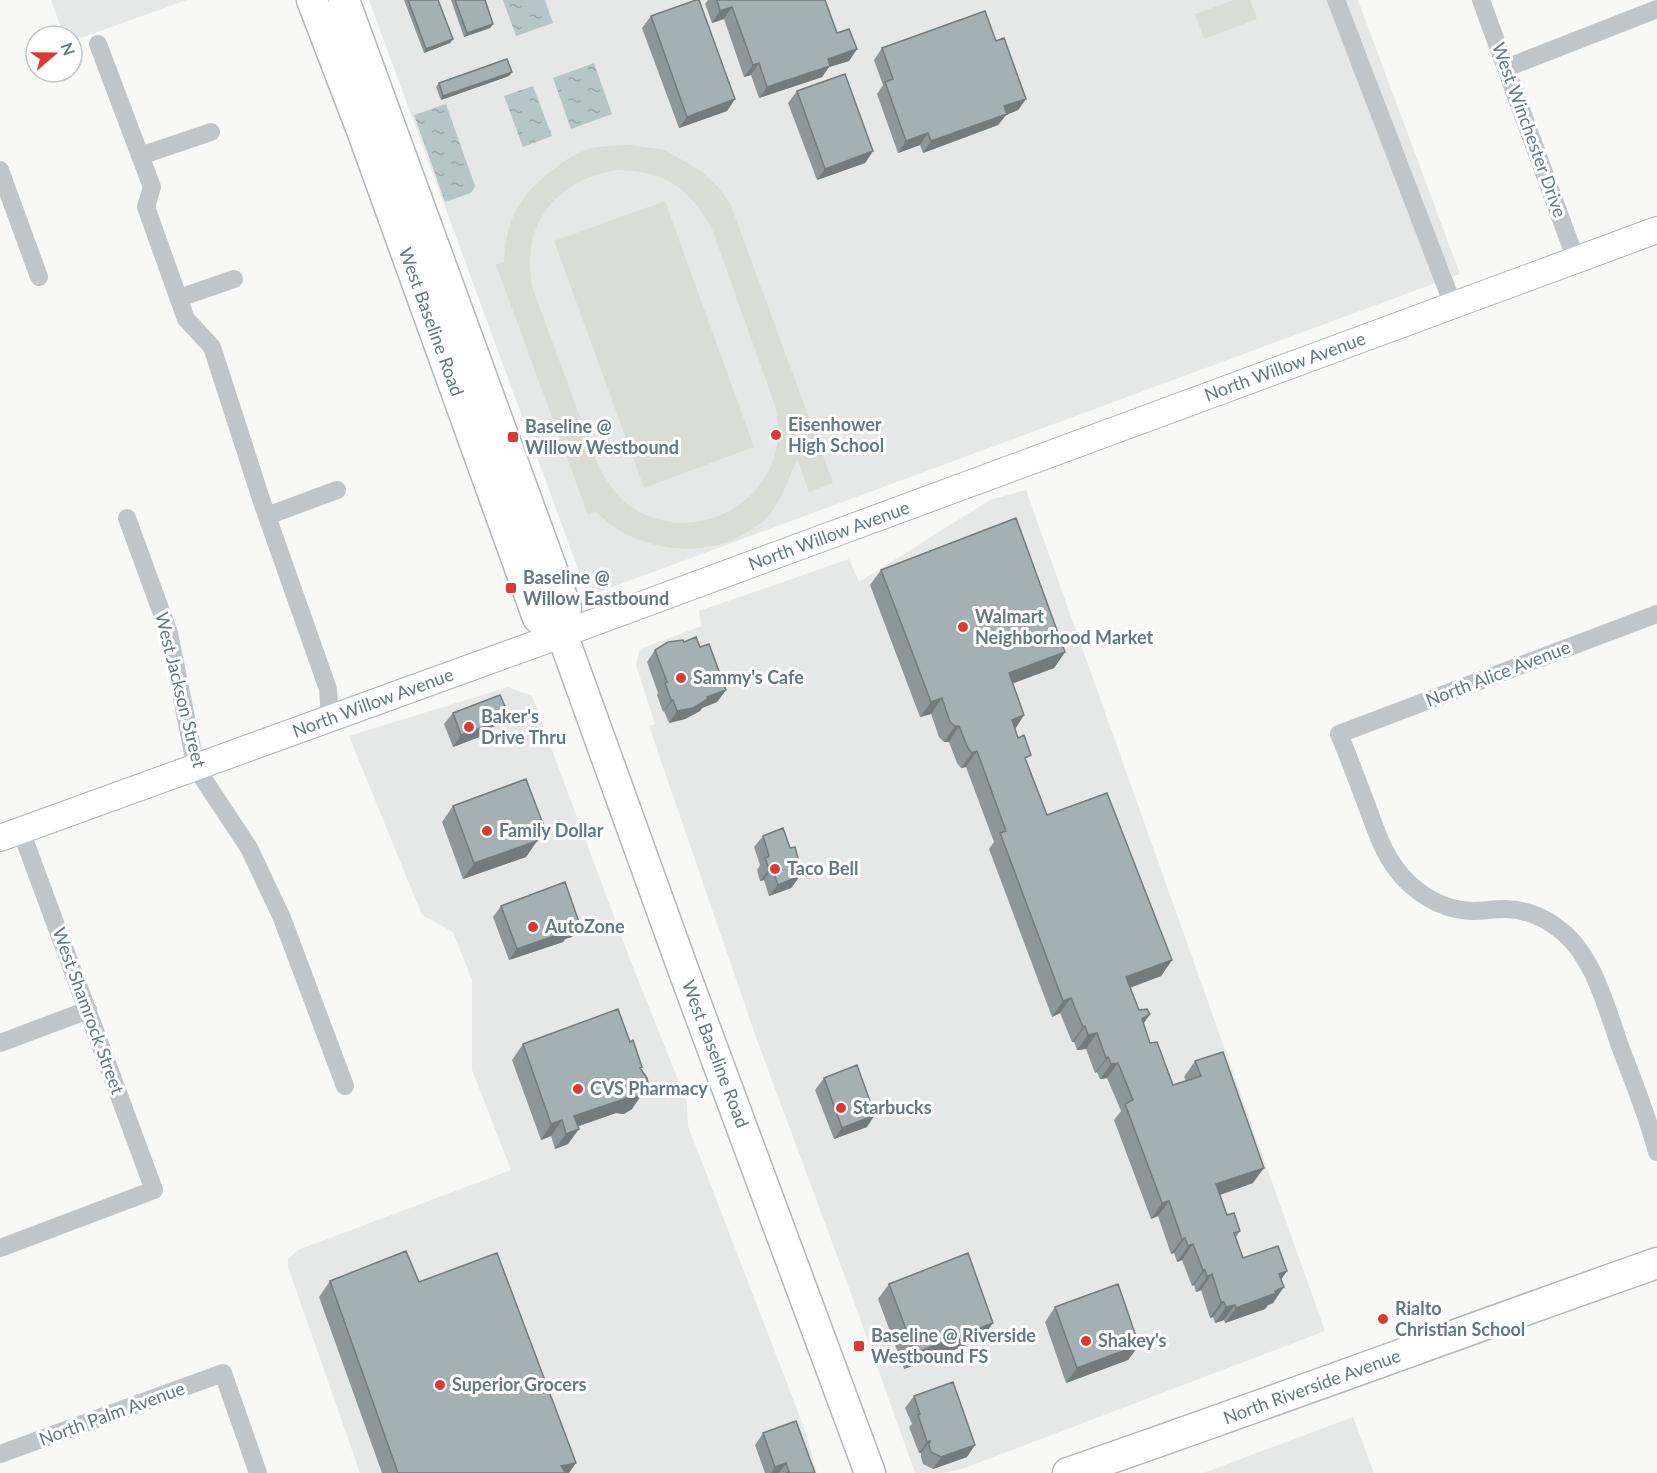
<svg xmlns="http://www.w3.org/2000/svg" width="1657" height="1473" font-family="Lato,sans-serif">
  <defs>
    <pattern id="water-ripples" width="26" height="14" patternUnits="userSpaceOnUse" patternTransform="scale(1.5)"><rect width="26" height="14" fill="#b6c5c7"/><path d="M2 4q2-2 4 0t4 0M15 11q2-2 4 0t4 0" fill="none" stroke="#98a5a7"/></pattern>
  </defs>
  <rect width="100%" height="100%" fill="#f8f8f6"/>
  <path fill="#e6e8e7" d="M51 0H187L72 41V36H64Z
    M369 0H1358L1460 274 588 596Z
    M1026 490 1325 1331 962 1469 943 1473H915L852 1296 757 1040 649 726 655 724 636 665 640 649 701 626 699 611 849 559 859 582 990 500Z
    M508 687 532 696 629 957 687 1102 688 1126 805 1430 817 1473H360L288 1267V1259L298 1250 511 1170 472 1070V980L453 932 422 915 349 736Z
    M1353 1417 1374 1473H1203Z"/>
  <path fill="#d9ddd5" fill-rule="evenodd" d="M1234 0H1250L1257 19 1204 39 1195 14Z
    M631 145 665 150 701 171 718 187 730 203 833 483 809 492 797 459C788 480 781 503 765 520 761 524 754 527 749 531 712 556 661 553 622 532 612 527 604 519 596 512L588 515 496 265 504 262C505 222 519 196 550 172 561 163 572 155 586 150 600 145 616 146 631 145ZM617 170C666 171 688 187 712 229L775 406C797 493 698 556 627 504 615 494 607 481 599 468L532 287C531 278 530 268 530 259 532 208 570 177 617 170Z
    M665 201 754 447 644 488 554 241Z"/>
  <path fill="url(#water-ripples)" d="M503 0H545L553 23 516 36Z
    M594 63 612 114 571 129 553 78Z
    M533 86 552 136 523 147 504 96Z
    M446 104 475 186 471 193 445 202 414 115Z"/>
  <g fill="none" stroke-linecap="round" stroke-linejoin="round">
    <g stroke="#afb8bb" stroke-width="28">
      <path id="secondary" d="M0 838 530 646 1657 230"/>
    </g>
    <g stroke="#b1b8ba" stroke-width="33">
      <path id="primary" d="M312 0 363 133 538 618 562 634
        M344 0 566 608 562 634 683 969 870 1473
        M1068 1473C1265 1405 1461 1332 1657 1263"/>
    </g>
    <path stroke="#bfc5c8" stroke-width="18" d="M1336 0 1453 305
      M1481 0 1576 260
      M98 44 152 187 146 207 186 319 212 347 262 502 328 689 330 719
      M1506 68 1657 9
      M140 156 211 132
      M0 170 39 277
      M179 298 234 279
      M267 516 337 490
      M127 518 169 633 196 768 249 848 282 918 345 1086
      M1657 614 1339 734C1349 758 1358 782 1367 806 1373 822 1378 838 1386 853 1403 885 1435 910 1473 911 1483 911 1494 909 1505 909 1524 909 1544 917 1559 929 1594 955 1607 1010 1621 1049 1634 1083 1648 1117 1657 1152
      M0 1043 88 1010
      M0 1248 154 1190 21 831
      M0 1454 223 1373 258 1473"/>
    <use href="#secondary" stroke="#fff" stroke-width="26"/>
    <use href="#primary" stroke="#fff" stroke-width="30"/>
  </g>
  <path fill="#8d979a" d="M404 0H438L453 39 450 43 424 53Z
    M451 0H485L493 24 490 28 464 37Z
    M708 0H825L837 33 857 49 849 61 829 67 822 77 759 98 751 75 744 77 724 19 712 23 705 4Z
    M651 16 735 99 727 111 679 128 642 28Z
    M996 41 1026 99 1018 110 1006 115 998 125 923 153 920 145 898 153 877 94 883 85 874 60 882 48Z
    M512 72 509 76 441 100 436 87 439 83Z
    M797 91 873 151 865 163 817 180 788 103Z
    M881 570 1065 652 1054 668 1013 683 1015 729 1026 761 1047 815 1172 960 1161 976 1130 988 1139 1010 1150 1014 1143 1024 1150 1043 1173 1085 1186 1081 1184 1077 1195 1061 1253 1183 1220 1195 1227 1215 1240 1231 1236 1237 1243 1258 1281 1279 1273 1303 1268 1305 1265 1309 1225 1323 1224 1320 1215 1323 1213 1317 1210 1318 1201 1290 1196 1292 1194 1285 1192 1286 1182 1260 1177 1262 1174 1253 1171 1254 1158 1216 1151 1219 1114 1120 1121 1111 1107 1078 1100 1079 1097 1072 1095 1073 1086 1049 1077 1050 1074 1042H1072L1060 1013 1052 1017 989 849 994 842 966 767 961 768 957 763 949 742H944L939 737 931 714 920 717 870 585Z
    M684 642 700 647 726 690 717 702 702 708 700 711 685 719 669 723 664 711 663 712 657 695 658 693 647 662 655 650Z
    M453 713H508L500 725 492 727 487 734 453 747 444 724Z
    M453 806 537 841 526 857 463 879 442 822Z
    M763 836 795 863 800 876 791 888 769 896 764 880 760 881 757 870 760 865 754 847Z
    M501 906 572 937 565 939 563 942 509 960 493 917Z
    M630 1042 642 1067 640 1069 632 1109 624 1114 616 1113 578 1126 568 1144 555 1149 551 1136 541 1140 512 1060 523 1044Z
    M824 1078 867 1127 834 1139 815 1090Z
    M330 1281 419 1282 569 1473H382L319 1297Z
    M889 1284 982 1339 904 1369 878 1299Z
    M1055 1307 1139 1345 1128 1360 1066 1383 1045 1322Z
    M914 1396 967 1457 933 1469 923 1464 921 1457V1453H919L909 1427 912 1424 905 1408Z
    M763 1433 815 1473H765L755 1445Z"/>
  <path fill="#737b7d" d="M732 7 724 19 712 23 720 11Z
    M493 24 490 28 464 37 467 33Z
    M453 39 450 43 424 53 426 49Z
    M857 49 849 61 829 67 822 77 759 98 767 87 828 59Z
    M759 63 751 75 744 77 753 65Z
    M512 72 509 76 441 100 443 96Z
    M735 99 727 111 679 128 687 117Z
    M1026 99 1018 110 1006 115 998 125 923 153 931 141 1004 106Z
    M928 133 920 145 898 153 906 141Z
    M873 151 865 163 817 180 825 169Z
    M1065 652 1054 668 998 689 1009 673Z
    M726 690 717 702 702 708 700 711 685 719 669 723 677 711 707 697Z
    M942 698 931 714 920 717 931 702Z
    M671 700H673L664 711 663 712Z
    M508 713 500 725 492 727 487 734 453 747 461 735 493 718Z
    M1024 715 1014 731 1012 720Z
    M955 726H959L949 742H944Z
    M977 751 966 767 961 768 972 753Z
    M537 841 526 857 463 879 474 863Z
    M772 868 764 880 760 881 769 869Z
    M800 876 791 888 769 896 778 885Z
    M580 925 572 937 565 939 563 942 509 960 517 949Z
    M1172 960 1161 976 1115 993 1126 977Z
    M1071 998 1060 1013 1052 1017 1063 1001Z
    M1150 1014 1139 1030 1142 1019Z
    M1085 1026 1074 1042H1072L1083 1027Z
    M1097 1033 1086 1049 1077 1050 1088 1035Z
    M1108 1057 1097 1072 1095 1073 1106 1058Z
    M1118 1063 1107 1078 1100 1079 1111 1064Z
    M643 1093 632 1109 624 1114 616 1113 565 1131 574 1116 627 1098Z
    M875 1115 867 1127 834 1139 842 1128Z
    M562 1120 551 1136 541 1140 551 1124Z
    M579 1129 568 1144 555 1149 566 1134Z
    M1264 1168 1253 1183 1205 1200 1216 1184Z
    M1169 1201 1158 1216 1151 1219 1162 1203Z
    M1185 1238 1174 1253 1171 1254 1182 1239Z
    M1193 1244 1182 1260 1177 1262 1188 1246Z
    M1203 1270H1205L1194 1285 1192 1286Z
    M1287 1271 1276 1287 1279 1274Z
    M1212 1274 1201 1290 1196 1292 1207 1277Z
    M1284 1287 1273 1303 1268 1305 1265 1309 1225 1323 1236 1308Z
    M1221 1302H1224L1213 1317 1210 1318Z
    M1235 1305 1224 1320 1215 1323 1226 1307Z
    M993 1323 982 1339 904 1369 915 1353Z
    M1139 1345 1128 1360 1066 1383 1077 1368Z
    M930 1441 921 1453H919L927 1442Z
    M975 1445 967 1457 933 1469 941 1457Z
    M576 1463 569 1473H556L561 1466Z
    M786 1463 779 1473H771L775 1467Z"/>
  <path fill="#a4b0b3" stroke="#737b7d" stroke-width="1.5" d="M408 0H438L453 39 426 49Z
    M455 0H485L493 24 467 33Z
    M696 0H699L735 99 687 117 651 16Z
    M717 0H825L837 33 849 29 857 49 828 59 830 66 767 87 759 63 753 65 732 7 720 11Z
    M985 11 996 41 1004 38 1026 99 1004 106 1007 114 931 141 928 133 906 141 885 82 893 79 882 48Z
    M507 59 512 72 443 96 439 83Z
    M845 74 873 151 825 169 797 91Z
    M1016 518 1065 652 1009 673 1024 715 1012 720 1018 738 1024 735 1031 755 1025 758 1047 815 1107 793 1172 960 1126 977 1139 1010 1147 1009 1150 1014 1142 1019 1150 1043 1157 1042 1173 1085 1201 1076 1195 1061 1223 1052 1264 1168 1216 1184 1227 1215 1234 1213 1240 1231 1234 1233 1243 1258 1278 1246 1287 1271 1279 1274 1284 1287 1275 1291 1276 1293 1236 1308 1235 1305 1226 1307 1224 1302H1221L1212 1274 1207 1277 1205 1270H1203L1193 1244 1188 1246 1185 1238 1182 1239 1169 1201 1162 1203 1125 1104 1133 1100 1118 1063 1111 1064 1108 1057 1106 1058 1097 1033 1088 1035 1085 1026 1083 1027 1071 998 1063 1001 1000 833 1006 831 977 751 972 753 968 748 959 726H955L950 722 942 698 931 702 881 570Z
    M696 637 700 647 709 644 726 690 707 697 708 699 693 708 677 711 673 700H671L665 683 667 682 655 650 668 642 683 640 684 642Z
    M500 695 508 713 493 718 495 723 461 735 453 713Z
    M526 779 543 824 537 841 474 863 453 806Z
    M783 828 790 848 795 847 798 858 794 860 800 876 778 885 772 868 769 869 765 858 769 856 763 836Z
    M565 882 580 925 571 928V930L517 949 501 906Z
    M618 1009 630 1042 633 1040 642 1067 640 1068 647 1078 648 1082 646 1088 643 1093 635 1098H627L574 1116 579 1129 566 1134 562 1120 551 1124 523 1044Z
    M857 1065 875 1115 842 1128 824 1078Z
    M406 1251 419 1282 497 1253 576 1463 561 1466 566 1473H398L330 1281Z
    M968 1253 993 1323 915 1353 889 1284Z
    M1118 1284 1139 1345 1077 1368 1055 1307Z
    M953 1382 975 1445 941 1457 931 1452 929 1445 930 1441 927 1442 918 1415 920 1414 914 1396Z
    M796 1421 815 1473H786L789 1472 786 1463 775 1467 763 1433Z"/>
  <g fill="#dd3831" stroke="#fff" stroke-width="2">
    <circle cx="776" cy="435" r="6"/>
    <rect x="507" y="431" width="12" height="12" rx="3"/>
    <rect x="505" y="582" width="12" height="12" rx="3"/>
    <circle cx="963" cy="627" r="6"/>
    <circle cx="681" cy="678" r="6"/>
    <circle cx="469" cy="727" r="6"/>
    <circle cx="487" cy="831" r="6"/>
    <circle cx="775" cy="869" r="6"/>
    <circle cx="533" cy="927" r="6"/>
    <circle cx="578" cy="1089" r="6"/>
    <circle cx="841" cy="1108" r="6"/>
    <circle cx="1383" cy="1319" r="6"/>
    <circle cx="1086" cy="1341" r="6"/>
    <rect x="853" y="1340" width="12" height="12" rx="3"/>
    <circle cx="440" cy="1385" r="6"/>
  </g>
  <g text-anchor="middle" stroke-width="6" stroke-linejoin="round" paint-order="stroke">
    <g font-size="18" fill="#647980" stroke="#fff">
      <text transform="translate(1529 130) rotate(70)" y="6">West Winchester Drive</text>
      <text transform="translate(431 322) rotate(70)" y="6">West Baseline Road</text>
      <text transform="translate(1285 367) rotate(-20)" y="6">North Willow Avenue</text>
      <text transform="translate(829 536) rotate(-20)" y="6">North Willow Avenue</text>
      <text transform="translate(1498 674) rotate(-21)" y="6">North Alice Avenue</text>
      <text transform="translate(180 690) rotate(76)" y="6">West Jackson Street</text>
      <text transform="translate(373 703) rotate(-20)" y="6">North Willow Avenue</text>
      <text transform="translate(88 1011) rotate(70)" y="6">West Shamrock Street</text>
      <text transform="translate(715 1054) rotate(69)" y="6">West Baseline Road</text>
      <text transform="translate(1312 1387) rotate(-20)" y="6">North Riverside Avenue</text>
      <text transform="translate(112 1414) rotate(-20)" y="6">North Palm Avenue</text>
    </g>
    <g font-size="18" font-weight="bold" fill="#647980" stroke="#fff" text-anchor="start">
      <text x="788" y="431">Eisenhower<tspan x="788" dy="21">High School</tspan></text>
      <text x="525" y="433">Baseline @<tspan x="525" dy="21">Willow Westbound</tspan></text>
      <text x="523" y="584">Baseline @<tspan x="523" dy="21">Willow Eastbound</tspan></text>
      <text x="975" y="623">Walmart<tspan x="975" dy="21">Neighborhood Market</tspan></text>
      <text x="693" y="684">Sammy's Cafe</text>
      <text x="481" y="723">Baker's<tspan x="481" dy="21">Drive Thru</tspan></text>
      <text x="499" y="837">Family Dollar</text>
      <text x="787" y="875">Taco Bell</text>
      <text x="545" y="933">AutoZone</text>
      <text x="590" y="1095">CVS Pharmacy</text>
      <text x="853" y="1114">Starbucks</text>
      <text x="1395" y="1315">Rialto<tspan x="1395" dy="21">Christian School</tspan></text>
      <text x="871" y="1342">Baseline @ Riverside<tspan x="871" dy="21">Westbound FS</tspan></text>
      <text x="1098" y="1347">Shakey's</text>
      <text x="452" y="1391">Superior Grocers</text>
    </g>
  </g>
  <g transform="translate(54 54) rotate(70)"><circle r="28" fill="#ffffff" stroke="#c1c9cc" stroke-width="1.5"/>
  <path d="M0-4.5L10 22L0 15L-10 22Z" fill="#dd3831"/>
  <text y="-9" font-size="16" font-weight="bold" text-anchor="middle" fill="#647980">N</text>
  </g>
</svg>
